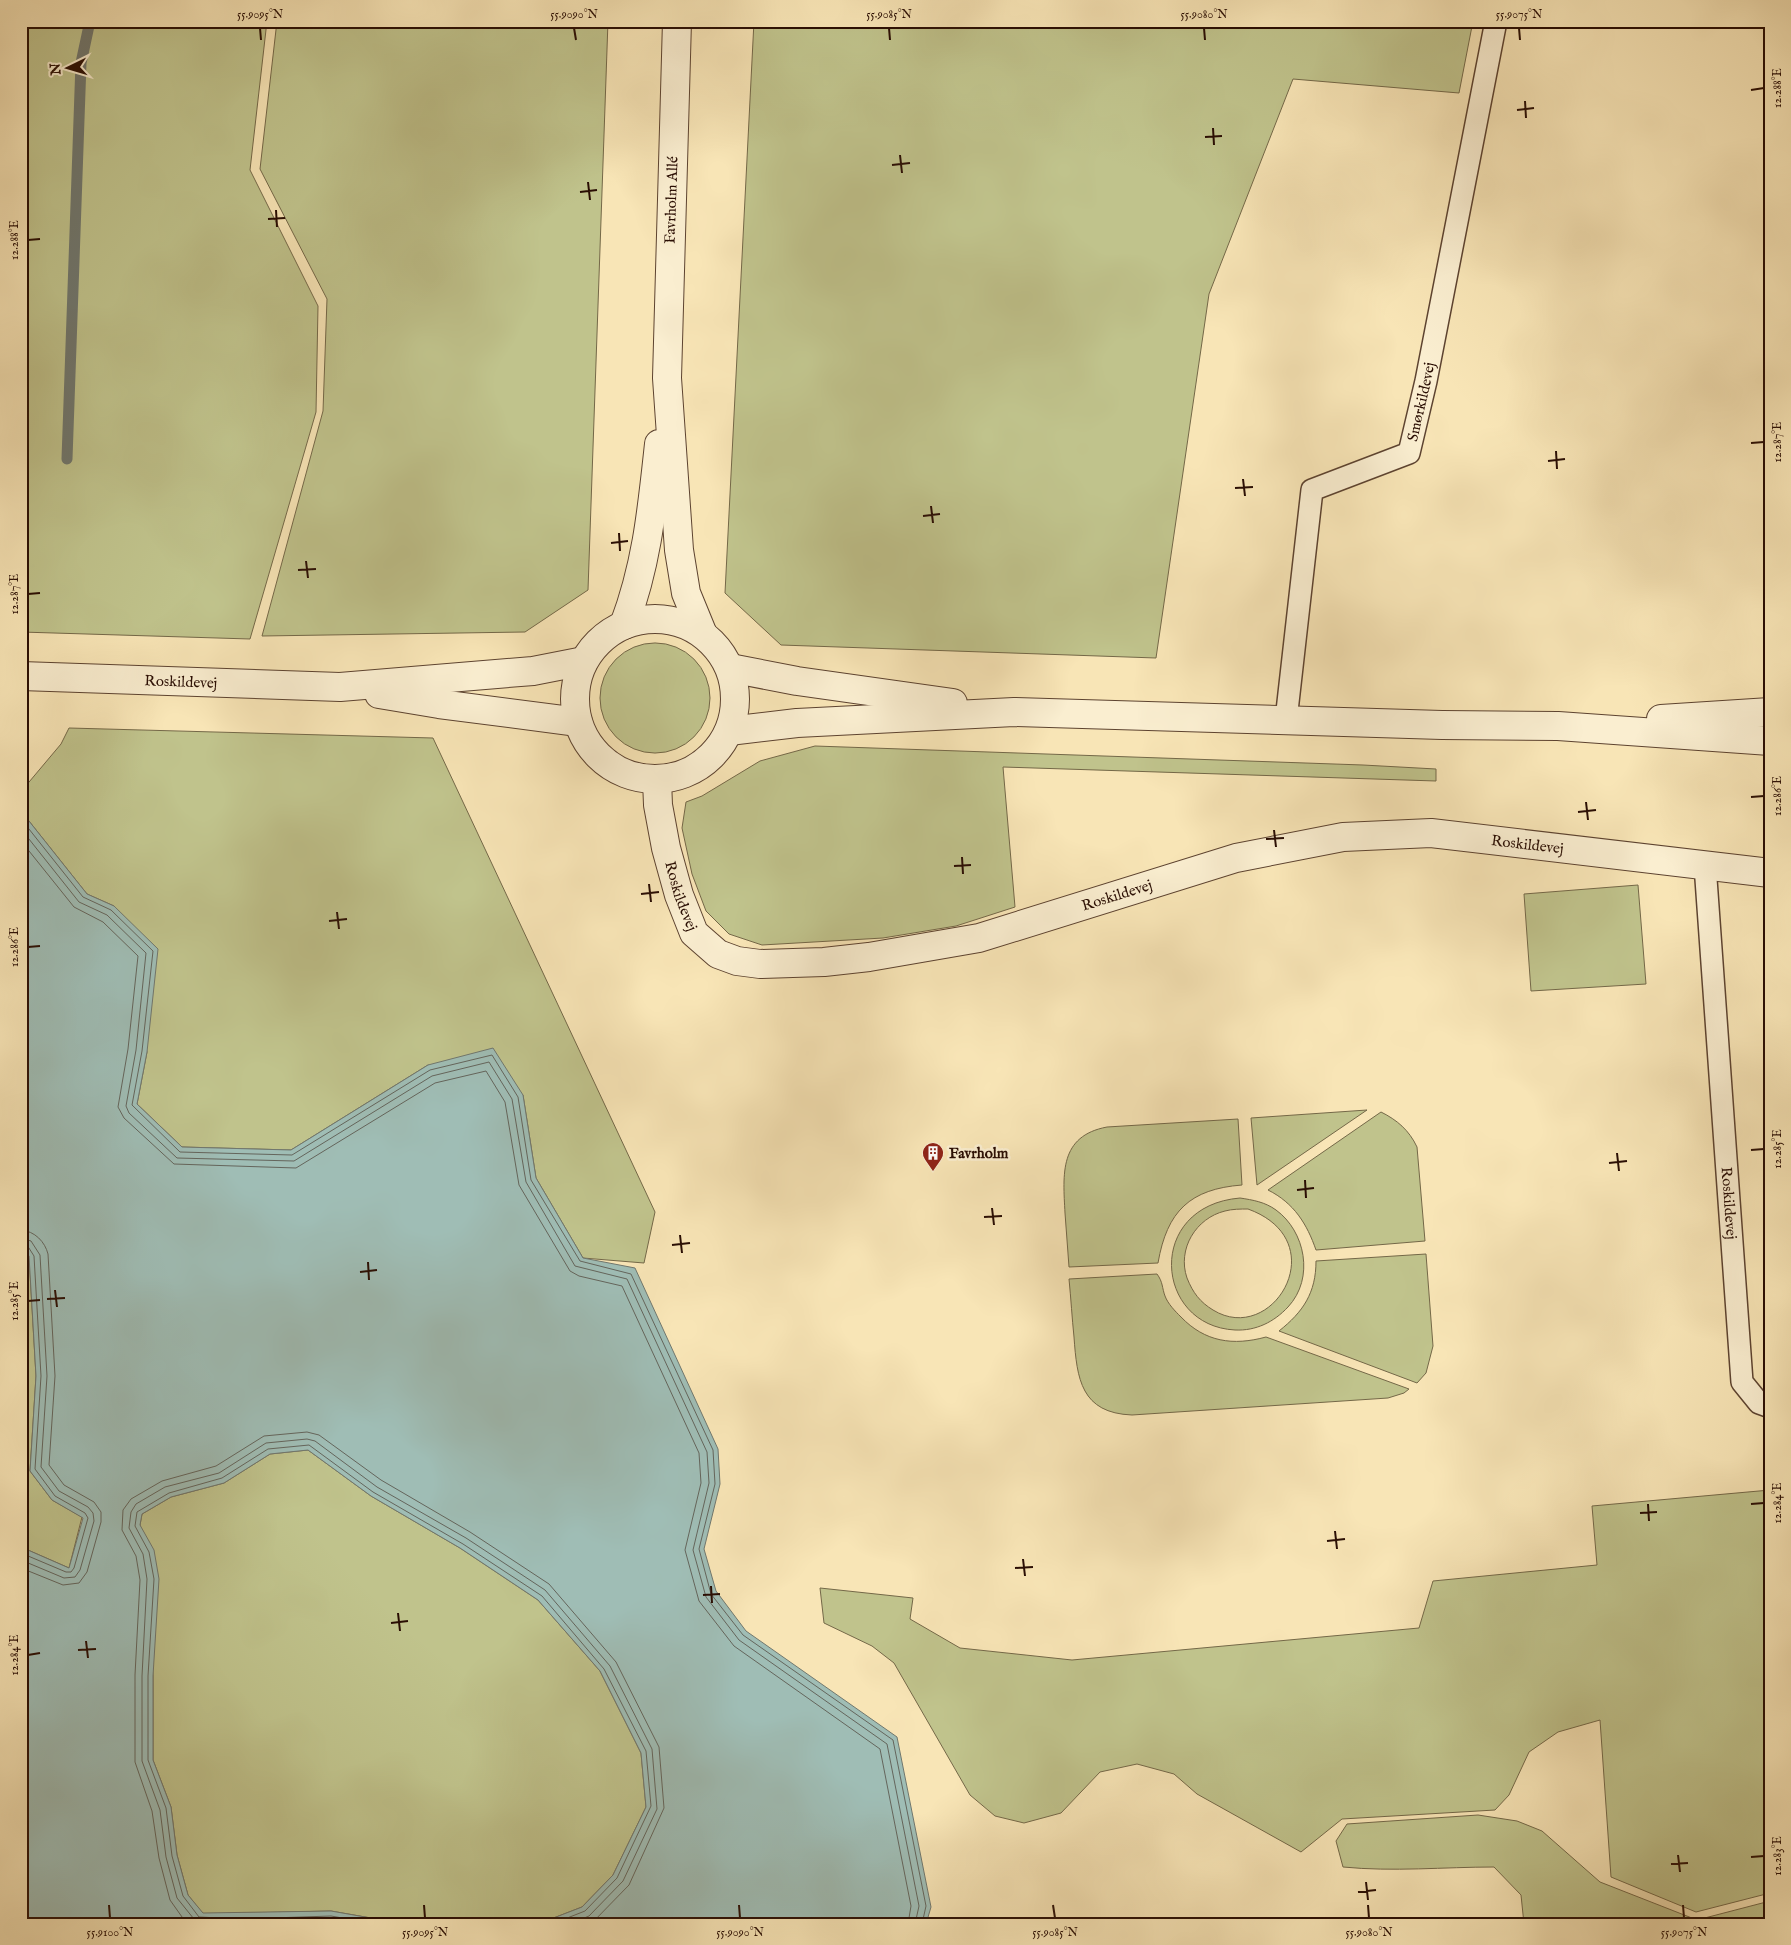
<svg xmlns="http://www.w3.org/2000/svg" width="1791" height="1945" font-family="'IM FELL English',serif">
  <rect width="100%" height="100%" fill="#f8e5b6"/>
  <filter id="stains"><feTurbulence type="fractalNoise" baseFrequency=".004" numOctaves="4"/><feColorMatrix values="0 0 0 0 .2 0 0 0 0 .09 0 0 0 0 .02 0 0 0 .5 -.17"/></filter>
  <radialGradient id="worn" r=".72"><stop offset=".6" stop-color="#630" stop-opacity="0"/><stop offset="1" stop-color="#630" stop-opacity=".3"/></radialGradient>
  <path fill="#c0c38c" stroke="#746848" fill-rule="evenodd" d="M21 21H267L250 170 318 306 316 412 250 639 21 632Z
    M277 21H608L588 590 525 632 262 636 323 411 327 299 260 169Z
    M754 21H1473L1459 93 1293 79 1209 294 1156 658 781 645 725 593Z
    M600 698a55 55 0 1 1 110 0a55 55 0 1 1-110 0Z
    M69 728 433 738 655 1212 644 1263 583 1258 536 1178 523 1095 428 1065 291 1150 182 1147 137 1104 147 1052 114 906 87 894 21 811V787L24 788 61 744Z
    M815 746 1363 765 1436 769V781L1003 767 1015 907 956 926 883 938 762 945 729 934 706 911 692 874 682 828 686 802 702 796 760 761Z
    M1638 885 1646 984 1531 991 1524 894Z
    M1367 1110 1257 1185 1251 1118Z
    M1381 1112C1397 1120 1409 1130 1417 1147L1425 1241 1316 1250C1307 1224 1294 1203 1268 1190Z
    M1238 1119 1242 1185C1190 1189 1167 1211 1158 1263L1069 1267C1068 1249 1066 1231 1065 1213 1063 1174 1059 1136 1107 1127Z
    M1240 1198C1253 1200 1265 1202 1276 1210 1305 1231 1315 1278 1288 1307 1274 1322 1256 1331 1235 1330 1154 1326 1145 1206 1240 1198ZM1248 1209C1336 1241 1273 1347 1213 1310 1200 1302 1193 1293 1187 1278 1177 1249 1196 1218 1225 1211 1232 1209 1241 1209 1248 1209Z
    M21 1247 29 1256 36 1376 30 1471 52 1500 82 1517 69 1568 21 1547Z
    M1426 1254 1433 1346 1426 1373 1417 1383 1279 1331C1303 1312 1316 1293 1316 1261Z
    M1157 1274C1163 1282 1162 1288 1165 1296 1168 1304 1175 1311 1181 1317 1205 1342 1233 1346 1266 1337L1409 1389 1404 1393 1388 1398 1132 1415C1081 1413 1077 1379 1074 1337 1072 1318 1071 1299 1069 1279Z
    M308 1450 371 1496 460 1548 538 1600 600 1671 641 1753 646 1807 613 1875 582 1907 538 1924H405L331 1911 203 1914 188 1895 177 1855 171 1807 153 1760V1676L140 1525 142 1514 171 1497 224 1483 270 1454Z
    M1770 1490V1893L1696 1912 1611 1877 1600 1720 1558 1732 1529 1752 1509 1795 1495 1810 1342 1819 1301 1852 1197 1794 1174 1774 1137 1764 1100 1772 1061 1813 1024 1823 995 1816 970 1795 894 1663 872 1646 824 1623 820 1588 913 1598 910 1619 960 1648 1072 1660 1419 1628 1433 1581 1597 1565 1592 1506Z
    M1478 1815 1517 1821 1542 1831 1600 1882 1697 1920 1770 1901V1924H1524L1521 1895 1494 1867C1444 1867 1393 1872 1343 1867L1336 1841 1347 1824Z"/>
  <path fill="#9fbdb5" stroke="#70776e" d="M21 811 87 894 114 906 158 949 147 1052 137 1104 182 1147 291 1150 428 1065 493 1048 523 1095 536 1178 583 1258 635 1268 718 1449 720 1484 704 1549 716 1591 746 1631 897 1737 931 1907 926 1924H538L582 1907 613 1875 646 1807 641 1753 600 1671 538 1600 460 1548 371 1496 308 1450 270 1454 224 1483 171 1497 142 1514 140 1525 154 1550 159 1579 153 1676V1760L171 1807 177 1855 188 1895 203 1913 331 1911 405 1924H21V1547L69 1568 83 1518 52 1500 30 1471 36 1376 29 1256 21 1247Z"/>
  <g fill="none" stroke-linecap="round" stroke-linejoin="round">
    <path stroke="#64655c" stroke-width="1" d="M21 819 83 897 111 910 153 951 142 1051 132 1105 180 1152 292 1155 430 1070 492 1055 518 1097 531 1180 580 1261 631 1274 713 1450 715 1484 699 1549 711 1594 743 1635 893 1740 926 1906 922 1924
      M21 829 79 902 107 915 146 953 136 1050 126 1106 129 1113 177 1158 294 1161 432 1076 489 1062 512 1099 526 1182 575 1266 627 1279 707 1452 709 1483 693 1550 706 1597 739 1640 887 1744 919 1906 915 1924
      M21 841 74 907 103 922 138 956 128 1049 118 1107 124 1118 174 1164 296 1168 435 1083 486 1071 505 1102 519 1185 570 1271 579 1276 622 1286 699 1453 701 1483 685 1550 699 1601 734 1646 880 1749 911 1906 908 1924
      M21 1230C35 1231 45 1242 48 1254L55 1376 49 1465 64 1485 94 1502 101 1512V1522L87 1572 79 1583 63 1585 21 1568
      M21 1238 31 1241 40 1255 47 1376 41 1467 59 1491 88 1507 93 1513 94 1521 80 1570 75 1577 64 1578 21 1560
      M21 1244 27 1245 34 1256 41 1376 35 1469 55 1496 85 1513 88 1518 74 1568 71 1572H66L21 1553
      M187 1924 170 1900 159 1858 152 1811 135 1762V1675L140 1580 136 1556 122 1530 123 1510 131 1499 162 1481 216 1466 264 1436 307 1432 319 1435 381 1480 470 1532 549 1584 616 1662 659 1747 664 1808 629 1885 591 1924
      M198 1924 177 1898 166 1857 160 1810 142 1761V1676L147 1579 143 1554 129 1528 131 1512 136 1504 165 1487 219 1473 266 1443 307 1439 315 1441 377 1487 466 1538 545 1590 610 1666 652 1749 657 1809 623 1881 589 1916 570 1924
      M288 1924H340
      M377 1924 331 1916 242 1919 199 1917 183 1896 172 1856 166 1808 148 1760V1676L154 1579 149 1552 135 1526 137 1512 169 1493 222 1478 268 1449 309 1445 373 1492 463 1544 542 1596 604 1669 646 1751 651 1806 617 1878 585 1911 552 1924"/>
    <path stroke="#70776e" stroke-width="11" d="M67 459 81 63 90 21"/>
    <g stroke="#5d4330" stroke-width="24">
      <g id="service">
        <path id="s1" d="M1286 720 1312 490 1409 453 1426 381 1496 21"/>
        <path id="s2" d="M1705 865 1742 1382 1759 1403 1770 1407"/>
      </g>
    </g>
    <g stroke="#5d4330" stroke-width="30">
      <g id="minor">
        <path d="M677 21 667 378 679 550 686 593 702 632"/>
        <path d="M624 625C647 564 652 509 659 444"/>
        <path id="s3" d="M657 780 658 805 666 848 679 895 694 933 718 954 737 961 760 964 824 962 869 957 979 938 1236 858 1343 837 1431 833 1770 873"/>
      </g>
    </g>
    <g stroke="#5d4330" stroke-width="30">
      <g id="tertiary">
        <circle cx="655" cy="699" r="80"/>
        <path d="M730 668 797 681 953 703"/>
        <path id="s4" d="M21 676 340 687 533 671 584 661"/>
        <path d="M379 694 439 704 578 722"/>
        <path d="M1661 719 1770 712"/>
        <path d="M729 731 797 723 1014 712 1442 725 1558 726 1770 741"/>
      </g>
    </g>
    <use href="#service" stroke="#faeed0" stroke-width="21"/>
    <use href="#minor" stroke="#faeed0" stroke-width="28"/>
    <use href="#tertiary" stroke="#faeed0" stroke-width="28"/>
  </g>
  <path fill="none" stroke="#290d03" stroke-width="2" d="M260 28 261 40M574 28 576 40M889 28 890 40M1204 28 1205 40M1519 28 1520 40M1751 90 1764 88M1525 101 1526 118M1517 110 1534 108M1213 128 1214 145M1205 137 1222 136M900 155 902 173M892 165 910 163M588 182 590 200M580 192 597 190M276 210 277 227M268 219 285 218M28 240 40 239M1751 443 1764 442M1556 451 1557 469M1548 461 1565 459M1243 479 1245 496M1235 488 1253 487M931 506 933 523M923 516 940 514M619 533 620 551M611 543 628 541M306 561 308 578M298 570 316 569M28 594 40 593M1751 797 1764 796M1586 802 1588 820M1578 812 1596 810M1274 830 1276 847M1266 839 1284 838M962 857 963 874M954 866 971 865M649 884 651 902M641 894 659 892M337 912 339 929M329 921 347 919M28 947 40 946M1751 1150 1764 1149M1617 1153 1619 1171M1609 1163 1627 1161M1305 1180 1306 1198M1297 1190 1314 1188M992 1208 994 1225M984 1217 1002 1216M680 1235 682 1253M672 1245 690 1243M368 1262 369 1280M360 1272 377 1270M55 1290 57 1307M47 1299 65 1298M28 1301 40 1300M1648 1504 1649 1521M1751 1504 1764 1503M1640 1513 1657 1512M1335 1531 1337 1549M1327 1541 1345 1539M1023 1559 1025 1576M1015 1568 1033 1567M711 1586 712 1603M703 1595 720 1594M398 1613 400 1631M391 1623 408 1621M86 1641 88 1658M78 1650 96 1649M28 1655 40 1653M1678 1855 1680 1872M1751 1857 1764 1856M1671 1864 1688 1863M1366 1882 1368 1900M1358 1892 1376 1890M109 1905 110 1918M424 1905 425 1918M739 1905 740 1918M1053 1905 1055 1918M1368 1905 1369 1918M1683 1905 1684 1918"/>
  <defs>
    <g id="building-pin" transform="scale(1.125)"><path d="M0 17L-7.5 6A9.5 9.5 0 1 1 7.5 6Z" fill="#8f2418" stroke="#faeed0"/><path d="M-4-6H4V6H1V3H-1V6H-4ZM-2.5-4.3h1.7v1.8h-1.7ZM.8-4.3h1.7v1.8H.8ZM-2.5-1h1.7V.8h-1.7ZM.8-1h1.7V.8H.8Z" fill="#fff"/></g>
  </defs>
  <g fill-rule="evenodd">
    <use href="#building-pin" x="933" y="1153"/>
  </g>
  <g text-anchor="middle" stroke-width="5" stroke-linejoin="round" paint-order="stroke">
    <g font-size="15" fill="#290d03" stroke="#faeed0">
      <text transform="translate(671 200) rotate(-88)" y="5">Favrholm Allé</text>
      <text dy="5" stroke="none"><textPath href="#s1" startOffset="388">Smørkildevej</textPath></text>
      <text dy="5" stroke="none"><textPath href="#s4" startOffset="160">Roskildevej</textPath></text>
      <text dy="5" stroke="none"><textPath href="#s3" startOffset="1018">Roskildevej</textPath></text>
      <text dy="5" stroke="none"><textPath href="#s3" startOffset="119">Roskildevej</textPath></text>
      <text dy="5" stroke="none"><textPath href="#s3" startOffset="599">Roskildevej</textPath></text>
      <text dy="5" stroke="none"><textPath href="#s2" startOffset="339">Roskildevej</textPath></text>
    </g>
    <g font-size="15" font-weight="bold" fill="#290d03" stroke="#faeed0" text-anchor="start">
      <text x="949" y="1158">Favrholm</text>
    </g>
  </g>
  <rect width="1791" height="1945" fill="none" stroke="#f8e5b6" stroke-width="55"/>
  <g transform="translate(68 68) rotate(265)" stroke="#faeed0" stroke-width="4" paint-order="stroke">
  <path d="M0-4L9 19L0 12L-9 19Z" fill="#290d03"/>
  <text y="-8" font-size="14" font-weight="bold" text-anchor="middle" fill="#290d03">N</text>
  </g>
  <rect x="28" y="28" width="1736" height="1890" fill="none" stroke="#290d03" stroke-width="2"/>
  <g font-size="12" text-anchor="middle" fill="#290d03">
    <text x="260" y="18">55.9095°N</text>
    <text x="574" y="18">55.9090°N</text>
    <text x="889" y="18">55.9085°N</text>
    <text x="1204" y="18">55.9080°N</text>
    <text x="1519" y="18">55.9075°N</text>
    <text transform="translate(1777 88) rotate(-90)" y="4">12.288°E</text>
    <text transform="translate(14 240) rotate(-90)" y="4">12.288°E</text>
    <text transform="translate(1777 442) rotate(-90)" y="4">12.287°E</text>
    <text transform="translate(14 594) rotate(-90)" y="4">12.287°E</text>
    <text transform="translate(1777 796) rotate(-90)" y="4">12.286°E</text>
    <text transform="translate(14 947) rotate(-90)" y="4">12.286°E</text>
    <text transform="translate(1777 1149) rotate(-90)" y="4">12.285°E</text>
    <text transform="translate(14 1301) rotate(-90)" y="4">12.285°E</text>
    <text transform="translate(1777 1503) rotate(-90)" y="4">12.284°E</text>
    <text transform="translate(14 1655) rotate(-90)" y="4">12.284°E</text>
    <text transform="translate(1777 1856) rotate(-90)" y="4">12.283°E</text>
    <text x="110" y="1936">55.9100°N</text>
    <text x="425" y="1936">55.9095°N</text>
    <text x="740" y="1936">55.9090°N</text>
    <text x="1055" y="1936">55.9085°N</text>
    <text x="1369" y="1936">55.9080°N</text>
    <text x="1684" y="1936">55.9075°N</text>
  </g>
  <rect width="100%" height="100%" filter="url(#stains)"/>
  <rect width="100%" height="100%" fill="url(#worn)"/>
</svg>
